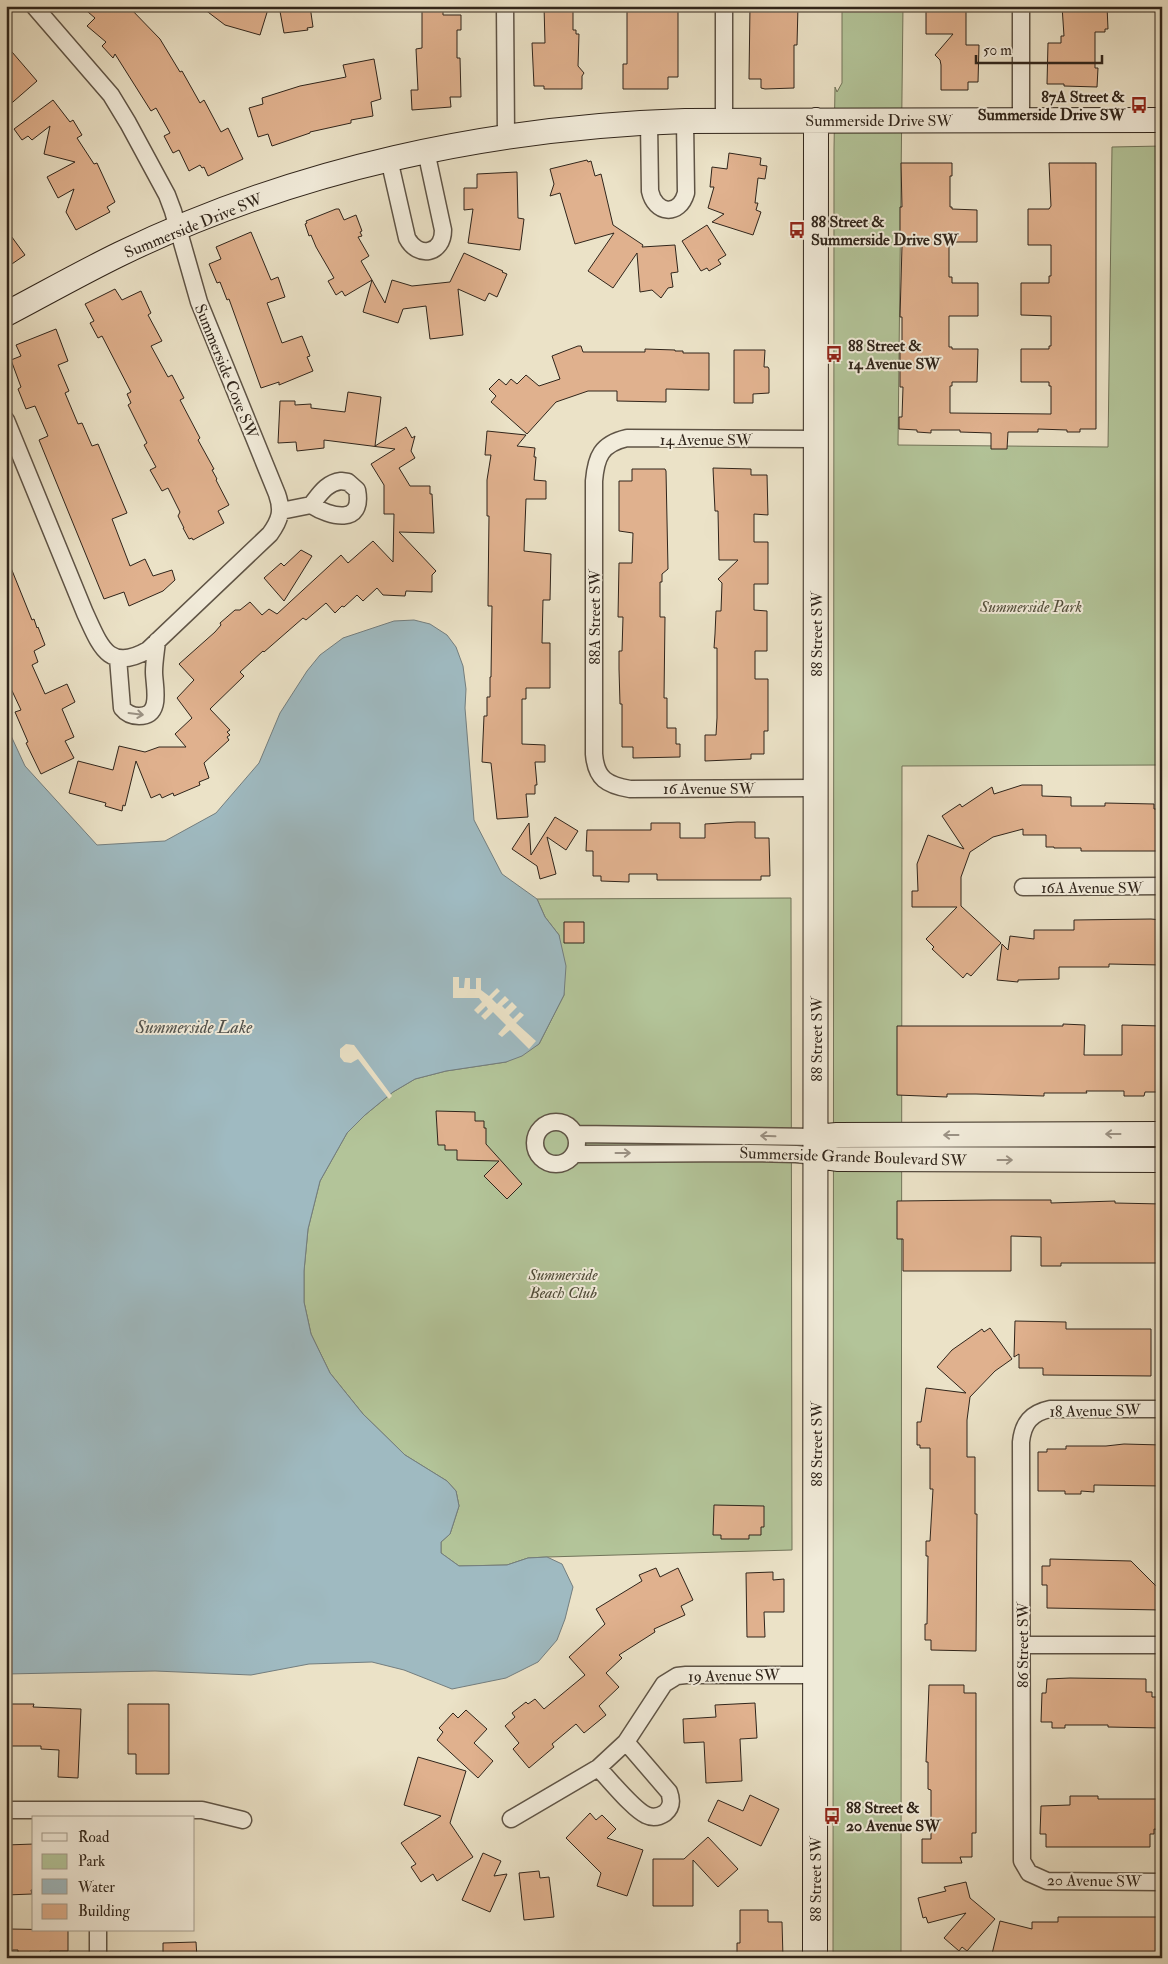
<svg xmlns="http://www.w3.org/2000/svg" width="1168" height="1964" font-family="'IM FELL Double Pica',serif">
  <rect width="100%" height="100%" fill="#ebe2c7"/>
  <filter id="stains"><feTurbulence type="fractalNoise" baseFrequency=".004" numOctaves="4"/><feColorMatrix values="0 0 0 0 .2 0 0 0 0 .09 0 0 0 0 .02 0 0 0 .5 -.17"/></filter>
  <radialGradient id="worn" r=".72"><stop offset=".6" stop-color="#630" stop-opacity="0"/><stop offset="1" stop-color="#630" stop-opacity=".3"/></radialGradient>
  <path fill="#b3c499" stroke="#72745a" d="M842 6H903L898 445 1108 447 1112 147 1162 146V765L902 766 901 1958H833L834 149 835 87 837 92 842 83Z
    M791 898 792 1550 547 1557 528 1558 507 1565 459 1566 441 1553V1542L450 1534 459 1506 456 1491 447 1481 405 1455 363 1414 330 1373 311 1334 304 1302V1271L308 1229 320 1181 347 1133 365 1115 393 1092 415 1079 446 1071 506 1062 539 1044 564 995 559 935 545 917 537 899Z"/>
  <path fill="#9fbac1" stroke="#737e7f" d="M414 620 430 624 447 635 456 647 463 666 466 689 465 708 474 820 502 874 537 899 545 917 559 935 566 966 564 995 539 1044 522 1056 506 1062 446 1071 415 1079 393 1092 365 1115 347 1133 320 1181 308 1229 304 1271V1302L311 1334 330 1373 363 1414 405 1455 447 1481 456 1491 459 1506 450 1534 441 1542V1553L459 1566 507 1565 528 1558 547 1557 562 1564 573 1587 565 1619 557 1640 538 1662 506 1678 452 1689 404 1670 372 1662 309 1664 251 1675 155 1671 6 1674V725L25 766 97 845 165 841 216 813 259 763 280 713 307 671 320 655 343 638 394 621Z"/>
  <path fill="#ebe2c7" d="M453 977H459V988H464L465 978H470V989H476V978H481V990L489 996 497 988 500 991 492 999 497 1004 505 996 509 1000 502 1006 505 1009 512 1002 517 1007 509 1015 513 1019 520 1012 524 1015 516 1023 536 1041 529 1049 510 1030 502 1037 498 1034 506 1025 493 1012 485 1020 481 1016 488 1009 486 1006 478 1014 474 1010 482 1002 479 998H453Z
    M346 1044 354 1045 392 1096 389 1099 358 1059 351 1063 344 1062 340 1057V1049Z"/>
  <path fill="#e0b18e" stroke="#30251b" d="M81 6H128L160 39 180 72 182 71 200 103 204 100 221 132 228 128 243 159 208 176 204 167 202 168 200 165 189 171 179 150 173 153 164 136 170 133 156 108 151 111 115 54 113 58 102 46 106 42 87 26 95 18Z
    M200 6H269L260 35 225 25Z
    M279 6H310L313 27 307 28 308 30 284 33Z
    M422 6H443V15H461V30H457V58H460L461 97H450L451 107 412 110 411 90H418L416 49 422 48Z
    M544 6H573V30H576V34H579L578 66 584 73 582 76V89H544V86H534L532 43H545Z
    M629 6H678V77H668V89H623V64H627V8H629Z
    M750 6H798L797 45H794V88L765 89 761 88V79H749Z
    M1062 6H1107L1108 29H1105V32H1095V68H1098L1097 87 1064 86V84H1047L1048 43H1061V36H1064Z
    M966 10V45H979L978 82H968V90H941V65L940 60 935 55 953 34H926V11Z
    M6 45 37 81 6 108Z
    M374 59 381 99 371 102 373 116 351 120V123L310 132V133L272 146 268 134 258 137 249 108 263 104 262 98 300 86 346 77 343 65Z
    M53 100 70 122 73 120 82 135 77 138 94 164 97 163 115 202 107 207 110 212 76 230 66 212 74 189 58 198 47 177 75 162 44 154 50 126 32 140 28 136 22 140 14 129Z
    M729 153 761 158 760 165 767 166 765 179 758 178 755 203H758L756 210 761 212 753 235 712 222 724 214 708 208 714 187H710L712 167 727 169Z
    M587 160 588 162 591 161 595 176 601 174 613 225 643 245 642 247 675 245 678 272 671 273 673 287 668 288 661 298 652 290 640 292 637 253 613 288 588 271 614 233 575 244 560 193 550 196 554 184 550 169Z
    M901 163H952V176H950V207H952V209L977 210V242H953V246H949V277H952V283H978V316H949V347H952V349H978L977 382H952V386H950V413L1051 414V386H1049V382H1021V349H1049V346H1051V316L1021 315V283H1049V276H1051V245H1028V209H1049L1051 206 1049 163H1096V429H1080V432H1067V430L1038 429V432H1008L1007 449H991V433L960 432V430H931V433L917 432V430L899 429V417H902L903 387H900V347H902V317H900L902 246H900V207H902Z
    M517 172 518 218 524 219 520 250 468 243 473 209 464 210V188H477V174Z
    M336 209H339L344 220 356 215 362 231 360 232 362 236 358 237 369 256 361 261 372 280 345 296 342 291 336 295 328 281 334 278 316 247 311 235 309 236 305 224 307 223 306 221Z
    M707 225 726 255 718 260 721 264 709 271 707 268 701 271 682 241Z
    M6 229 25 255 6 268Z
    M251 232 271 280 278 277 285 297 267 303 282 343 302 336 310 356 307 357 313 371 279 385V382L261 388 229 299 227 300 220 282 217 283 209 264 221 259 216 247Z
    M464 253 503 271 502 272 507 274 497 297 489 293 485 301 458 289 463 335 430 339 426 306 403 309 398 323 363 312 372 280 385 303 392 280 412 286 450 282Z
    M115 289 122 300 141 291 151 313 148 315 162 341 151 346 168 377 172 375 184 398 180 400 200 438 198 440 214 469 212 470 217 479 216 480 229 505 218 511 224 523 193 540 192 538 189 539 183 528H184L178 516 180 512 168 488 162 491 150 470 156 467 144 445 147 443 128 405 131 403 127 394 131 392 102 336 98 338 90 323 94 321 85 304Z
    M56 329 68 361 58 365 69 391 65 393 78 424 82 423 92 446 98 444 127 513 112 519 130 566 145 559 153 576 172 570 175 580 163 591 129 606 124 592 104 599 39 440 48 436 35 406 26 409 18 389 21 387 11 360 21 356 16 345Z
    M578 346H581L583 352H645V349L675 350V351H683V353H709V390L666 389V402L617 401V391H588L556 402 527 434 491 402 496 396 489 389 499 379 506 385 511 379 517 384 526 375 539 386 560 379 552 356Z
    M734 350H765L764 367H768L769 369V393L753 394V403H734Z
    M348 392 381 397 375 446 406 427 412 438 415 436 411 451 415 458 399 468 410 486H430V494H432L434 533 399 532 436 571 432 575V592L406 591 405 596 383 595 377 588 363 601 357 595 344 607 342 606 335 613 326 603 306 620 303 618 264 652 263 651 240 672 244 676 210 709 230 730 227 732 230 735 227 737 229 740 204 763 209 778 199 782 200 785 174 796 173 793 162 798 160 794 151 798 136 761 125 806 123 805 122 811 105 806 106 803 69 793 78 761 113 770 119 746 145 752 159 747H186L175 734 192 718 177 698 194 680 179 664 215 632 221 625 220 623 235 610H240L250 602 262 615 269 609 277 614 341 555 348 563 373 541 393 562 394 514H384V485L371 464 395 449 324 440V448L297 451 296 442 278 443 280 401H295V405L311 404V408L345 412Z
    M487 431 526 435 517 446 535 448 534 457H536L534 480 546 481V499H526L524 551 551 554 550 600H543L542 643H550V688H526V699H522V744L545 745V762H535L537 785H535V794H526L528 817 497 819 491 763 482 762 484 716H487V697H490V677H491L492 606H488V597L489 516H487V480L491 455H485Z
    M713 468 751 469V475H767L768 515 754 514V542H768V584H754V610L767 611V651H755V679H768V731H764V754H751V759L705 761V735H716L717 718V648H714L715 634 716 611H721L722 583 718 579 738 560H719L718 511H715Z
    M632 469H665L666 471 668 569 662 574V582H660V617H665L664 698H667V728H676V744H680V757L633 758V747H622V704H620L619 669V651H622L623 617H618L619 563H632L633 533 619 531V481H632Z
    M301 550 312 556 284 601 264 578 281 563 284 566Z
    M7 558 32 620 34 619 37 628 38 627 45 645 34 651 38 662 32 665 45 694 67 684 75 702 62 709 74 737 65 741 74 758 41 774 26 743 28 742 15 712 21 710 6 678Z
    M1022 785H1042V796L1071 797V806H1105V803L1154 804V809H1162V851H1081V848H1054V847H1046V835H1023V829L993 837 970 852 961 877V906L1001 943 971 976 967 973 963 978 932 949 934 947 926 939 957 907H912V891H918L917 864 928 835 964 849 942 816 960 804 962 807 992 787 994 794Z
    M555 817 578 831 566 850 547 837 556 874 540 879 537 866 512 849 529 823 531 855Z
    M737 822H755V838H769L770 876H761V880H657V874H629V882L601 881V876H593V851H586L587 830H651V823H680V838H705V824Z
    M1151 919 1162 920V965L1109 964V967H1059V979L1018 980V982L997 980 1002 944 1008 950 1010 936 1034 939V930H1074V920Z
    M564 922H584V943H564Z
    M1063 1024 1085 1025 1084 1055H1122V1025L1162 1026V1092H1145L1144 1096H1124V1091H1086L1087 1093H1044V1096L976 1094H947V1097L897 1095V1026H1063Z
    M436 1111 475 1112V1121H484V1128H486V1144L522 1184 507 1199 484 1176 499 1161 457 1160V1150H445V1145H438Z
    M992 1200H1051V1203L1115 1201V1203L1162 1204V1263H1061V1266H1041V1237L1011 1236V1271H903V1239H897V1201Z
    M1015 1321 1066 1322V1329H1151V1376L1043 1375V1368H1019V1354L1014 1357Z
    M990 1328 1012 1359 995 1371 970 1397 967 1420V1457H975V1514H977L976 1651 931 1650V1640H925V1624H927L928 1556H926V1541H930L933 1489H930V1448H920V1445H917V1422H921L926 1388 966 1393 937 1367 952 1350 982 1329 984 1332Z
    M1124 1444 1162 1445V1486L1094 1485V1492L1081 1491V1494H1065V1491H1038V1452H1047V1449H1066V1446H1106Z
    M714 1505 764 1506V1527H761V1535H749V1539H721V1535H713Z
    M1050 1559 1131 1561 1162 1592V1610L1047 1608V1585H1042V1566H1050Z
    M656 1568 660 1577 678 1568 693 1600 681 1606 685 1615 654 1629 655 1632 619 1655 622 1658 606 1673 619 1687 599 1706 606 1715 584 1733 576 1724 552 1744 554 1747 529 1768 513 1749 519 1743 505 1726 515 1717 512 1713 526 1702 528 1704 535 1699 544 1709 585 1675 569 1657 605 1624 596 1609 642 1581 639 1575Z
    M773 1572V1580L784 1579V1612H764L765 1637H747L746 1573Z
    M1070 1678 1146 1679V1692H1152V1697H1162V1728L1108 1727V1725H1065V1728H1052V1722H1041L1042 1693H1046L1047 1679Z
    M929 1685H964V1693H976V1833H972V1857H960L962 1863H922V1839H931V1790L928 1789V1762H926Z
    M755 1703 757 1738 740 1739 742 1781 706 1783 704 1742 684 1743 683 1719 716 1717 715 1705Z
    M6 1704H34L33 1707 81 1709 78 1778 58 1777 59 1750 41 1749V1746H6Z
    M128 1704H169V1774H136V1754H128Z
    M466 1710 487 1729 474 1743 493 1761 478 1778 437 1740 443 1732 439 1728 453 1713 458 1718Z
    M418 1757 466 1771 450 1823 473 1857 437 1881 433 1874 421 1882 411 1867 416 1864 401 1843 441 1816 404 1805Z
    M750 1795 779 1809 761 1846 708 1821 718 1800 743 1811Z
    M1070 1796H1098V1799H1162V1830L1154 1829V1834H1150V1847H1046V1834H1040L1041 1806 1070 1805Z
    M590 1813 596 1820 602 1815 616 1829 607 1838 643 1850 627 1896 597 1886 601 1873 566 1838Z
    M708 1837 738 1869 718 1887 693 1860V1906H653V1859H684Z
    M34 1844V1890H31L32 1894 6 1895V1845Z
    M483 1853 501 1861 494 1876 507 1874 490 1912 462 1900Z
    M539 1871 540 1878 549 1877 554 1917 524 1920 519 1873Z
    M966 1882 970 1898 995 1919 967 1951 962 1947 959 1951 944 1938 966 1913 928 1923 926 1917 923 1918 918 1898 946 1891 944 1887Z
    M740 1910H768V1922H782L783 1958H737V1943H740Z
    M1058 1917H1162V1958H991L1000 1921 1032 1929V1922H1058Z
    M10 1929 68 1930V1951H50V1958H18V1950H10Z
    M196 1942 197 1958H163V1943Z"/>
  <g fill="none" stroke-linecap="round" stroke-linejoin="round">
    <g stroke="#5f5446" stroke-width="19">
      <path id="street" d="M505 6 506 136
        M1021 6V120
        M724 120V6
        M649 122 650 191C655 214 679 217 686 193L685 121
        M389 159 407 238C418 259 443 254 443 230L426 151
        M6 420 85 613C100 645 108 673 148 650L270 534C280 520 283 511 277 494L199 302 173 211 167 195 128 123 111 95 34 6
        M341 481 348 482 357 490C364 526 330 517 311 505 320 494 326 483 341 481Z
        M281 511 311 505
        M118 658 122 708C126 713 132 716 139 716 163 716 154 686 154 672 154 662 156 651 157 641
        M816 788 630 789C607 785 596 779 594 754V481C596 457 601 444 627 438L816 439
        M1023 887 1162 886
        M535 1143a21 21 0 1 1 42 0a21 21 0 1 1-42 0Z
        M575 1134 816 1137
        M574 1154 747 1153 796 1154 817 1156
        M1162 1409H1050C1031 1413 1023 1423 1021 1442L1022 1861 1029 1873 1047 1881 1162 1882
        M1022 1645H1162
        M598 1768C610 1780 633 1809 646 1815 652 1818 659 1817 665 1813 672 1807 672 1800 669 1792L626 1742
        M6 1810H202L243 1820
        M511 1819 598 1768 626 1742 664 1684 677 1676 686 1675H816
        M98 1930V1958"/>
    </g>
    <g stroke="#30251b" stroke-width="26">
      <path id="secondary" d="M6 314C44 294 81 273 120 254 295 169 491 127 685 121L1162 120
        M816 1137 837 1135 1162 1134
        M817 1156 837 1159 1162 1160
        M815 1958 816 120"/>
    </g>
    <use href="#street" stroke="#f2ecdb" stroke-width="16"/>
    <use href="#secondary" stroke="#f2ecdb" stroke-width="24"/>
  </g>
  <defs><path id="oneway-shaft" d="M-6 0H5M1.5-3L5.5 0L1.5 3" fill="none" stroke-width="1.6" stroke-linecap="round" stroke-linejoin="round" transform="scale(1.25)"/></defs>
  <g stroke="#9b9285">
    <use href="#oneway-shaft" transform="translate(136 714) rotate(7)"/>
    <use href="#oneway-shaft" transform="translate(1113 1134) rotate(180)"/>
    <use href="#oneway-shaft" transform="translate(951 1135) rotate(180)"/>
    <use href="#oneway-shaft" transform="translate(768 1136) rotate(-178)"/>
    <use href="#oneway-shaft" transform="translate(623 1153)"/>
    <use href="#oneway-shaft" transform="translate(1005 1160)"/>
  </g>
  <defs>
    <g id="bus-bare" transform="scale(1.35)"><path d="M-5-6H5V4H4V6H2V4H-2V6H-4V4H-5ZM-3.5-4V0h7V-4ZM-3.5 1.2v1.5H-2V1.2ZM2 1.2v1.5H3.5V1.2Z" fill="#8f2418" stroke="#f2ecdb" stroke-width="2.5" paint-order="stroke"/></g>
  </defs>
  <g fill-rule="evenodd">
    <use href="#bus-bare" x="1139" y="105"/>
    <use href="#bus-bare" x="797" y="230"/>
    <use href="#bus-bare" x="834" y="354"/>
    <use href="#bus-bare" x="832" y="1816"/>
  </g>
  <g text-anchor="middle" stroke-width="4" stroke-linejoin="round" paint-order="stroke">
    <g font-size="16" font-weight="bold" fill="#30251b" stroke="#f2ecdb" text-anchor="start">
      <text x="1125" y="102" text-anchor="end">87A Street &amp;<tspan x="1125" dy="18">Summerside Drive SW</tspan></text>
      <text x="811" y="227">88 Street &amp;<tspan x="811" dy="18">Summerside Drive SW</tspan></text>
      <text x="848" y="351">88 Street &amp;<tspan x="848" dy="18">14 Avenue SW</tspan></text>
      <text x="846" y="1813">88 Street &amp;<tspan x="846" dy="18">20 Avenue SW</tspan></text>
    </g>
    <g font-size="16" fill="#30251b" stroke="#f2ecdb">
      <text x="879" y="126">Summerside Drive SW</text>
      <text transform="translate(193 225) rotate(-22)" y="6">Summerside Drive SW</text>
      <text transform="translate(227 371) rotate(68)" y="6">Summerside Cove SW</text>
      <text x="706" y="445">14 Avenue SW</text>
      <text transform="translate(594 617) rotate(-90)" y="6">88A Street SW</text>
      <text transform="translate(816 634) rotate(-90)" y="6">88 Street SW</text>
      <text x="709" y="794">16 Avenue SW</text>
      <text x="1092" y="893">16A Avenue SW</text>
      <text transform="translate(816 1039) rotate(-90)" y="6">88 Street SW</text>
      <text transform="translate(853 1156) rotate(2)" y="6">Summerside Grande Boulevard SW</text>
      <text transform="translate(1095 1410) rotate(-1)" y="6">18 Avenue SW</text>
      <text transform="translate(816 1444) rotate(-90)" y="6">88 Street SW</text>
      <text transform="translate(1022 1645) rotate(-90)" y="6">86 Street SW</text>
      <text transform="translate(734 1675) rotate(-1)" y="6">19 Avenue SW</text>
      <text transform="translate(815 1879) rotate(-90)" y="6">88 Street SW</text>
      <text transform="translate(1094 1880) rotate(1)" y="6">20 Avenue SW</text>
    </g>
    <g font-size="16" font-style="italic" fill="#514d3a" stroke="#f2ecdb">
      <text x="1031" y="612">Summerside Park</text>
      <text x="563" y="1280">Summerside<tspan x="563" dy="18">Beach Club</tspan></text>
    </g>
    <g font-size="18" font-style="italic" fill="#51524d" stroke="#f2ecdb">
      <text x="194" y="1033">Summerside Lake</text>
    </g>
  </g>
  <rect width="1168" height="1964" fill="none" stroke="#ebe2c7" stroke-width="25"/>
  <rect x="8" y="8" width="1153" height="1949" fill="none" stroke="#30251b" stroke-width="2.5"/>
  <rect x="12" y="12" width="1143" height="1939" fill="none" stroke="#30251b"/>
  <rect x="32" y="1816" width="162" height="115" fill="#f2ecdb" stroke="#a49c8e"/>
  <rect x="42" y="1833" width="25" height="8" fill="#f2ecdb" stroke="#a49c8e"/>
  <text x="78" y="1842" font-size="15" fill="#30251b">Road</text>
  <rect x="42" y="1854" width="25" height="15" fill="#b3c499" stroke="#a49c8e"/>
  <text x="78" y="1866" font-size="15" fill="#30251b">Park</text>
  <rect x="42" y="1879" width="25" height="15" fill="#9fbac1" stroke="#a49c8e"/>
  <text x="78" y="1892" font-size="15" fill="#30251b">Water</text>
  <rect x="42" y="1904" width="25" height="15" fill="#e0b18e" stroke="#a49c8e"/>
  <text x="78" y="1916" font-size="15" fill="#30251b">Building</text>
  <path d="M976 55v8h126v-8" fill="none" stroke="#30251b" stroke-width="2.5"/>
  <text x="983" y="55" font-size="15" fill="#30251b" stroke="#f2ecdb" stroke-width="4" paint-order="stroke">50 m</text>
  <rect width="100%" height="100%" filter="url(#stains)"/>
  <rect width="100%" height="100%" fill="url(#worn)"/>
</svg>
